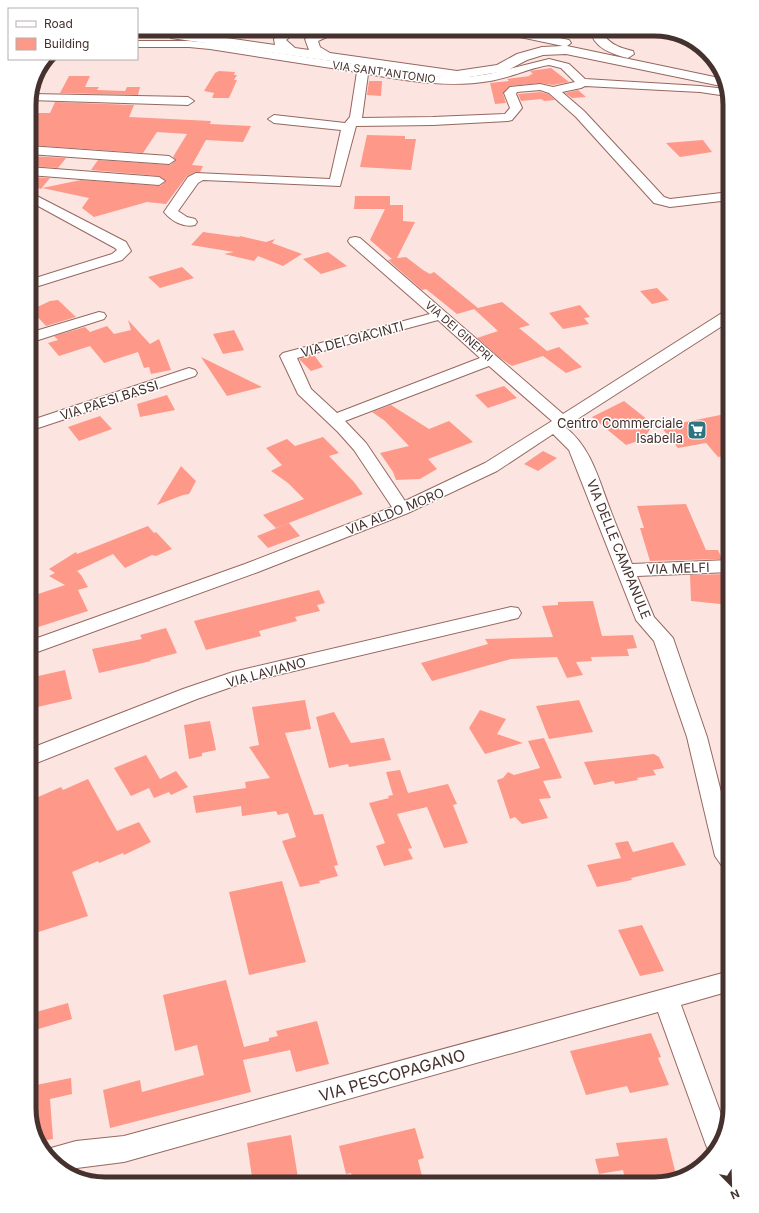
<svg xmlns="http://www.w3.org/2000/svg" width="759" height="1213" font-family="Inter,sans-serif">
  <rect width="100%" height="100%" fill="#fce5e1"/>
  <path fill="#fe9889" d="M551 68 569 82 553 85 540 83 510 86 503 94 506 103 495 104 490 83 509 81 507 79 530 76 529 75 533 74 530 71Z
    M219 71 235 72 234 75H237L234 80H237L229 98H212L214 93 204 91 215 73Z
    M69 76H90L85 87H99L97 90 125 91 127 87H140L138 95 60 93Z
    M369 81H382L381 96 367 95Z
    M578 90 586 97 572 98 565 93Z
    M540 92 548 94 555 100 544 101 541 99 521 101 518 94Z
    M55 102 134 105 129 117 211 121 210 124 251 126 243 142 206 140 192 165 203 166 200 172H195L187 176 166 204 147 202 94 217 82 208 89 198 42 188 81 180 160 186 166 181 159 176 91 170 98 160 170 165 176 160 173 157 187 134 157 132 143 153 29 145V113H50Z
    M367 135 405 136V139H416L411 170 360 167Z
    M703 140 712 152 680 157 666 143Z
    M29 156 66 158 58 168 31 166 33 163H31L32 161H29Z
    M29 177 50 178 41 189 29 186Z
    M355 196H390V205H403V221L415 222 397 258 406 257 423 270 430 274 434 272 478 308 457 314 426 289 422 290 388 260 392 259 370 240 385 209H354Z
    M203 232 239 237 240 236 266 242 275 239 272 243 302 254 283 266 258 256 254 261 224 254 234 252 191 245Z
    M328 252 347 266 321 274 303 259Z
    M182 267 194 278 160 288 148 277Z
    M657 288 669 300 652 304 640 291Z
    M58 300 76 317 46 326 31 310 50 301Z
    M502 302 530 325 519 328 547 351 559 347 582 367 566 373 543 356 512 366 500 358 477 338 498 331 474 309Z
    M580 305 590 317 584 318 589 324 563 329 549 313Z
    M128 320 150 344 159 339 171 370 151 374 149 367 144 368 138 352 104 363 90 346 59 356 48 343 58 340 54 336 85 327 90 332 107 326 114 334 131 330Z
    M234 330 244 350 223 354 213 334Z
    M314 355 323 367 311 371 299 359Z
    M201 357 262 387 227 396Z
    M504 386 517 398 488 408 475 395Z
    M167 395 175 410 140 417 137 404Z
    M624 401 653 424 644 439 626 445 592 417Z
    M391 405 429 429 449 421 473 442 428 459 437 469 420 479 396 480 393 472 380 453 409 446 385 421 372 412Z
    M730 413V455L718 457 706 443 678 448 661 427Z
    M100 416 112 429 79 441 68 427Z
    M323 437 339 453 329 456 354 482 363 494 276 528 263 515 304 499 288 483 271 471 282 465 266 448 287 439 295 446Z
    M543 451 557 458 538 471 524 464Z
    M181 466 196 481 189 494 183 495 157 505Z
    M686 504 706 550H718L722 559 650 561 640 528H644L637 506Z
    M289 523 300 536 268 548 257 536Z
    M148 526 154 533 156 532 172 549 156 556 152 555 125 568 113 554 77 571 81 575 88 587 78 590 88 611 29 630V597L65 585 49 576 55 573 49 569 76 552 77 554Z
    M727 574 730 605 691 601 690 575Z
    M319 590 325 603 317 605 320 611 295 617 297 621 259 631 261 636 206 650 194 621Z
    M593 601 602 636 633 635 637 648 627 649 629 656 591 657 592 661 576 662 583 675 567 678 557 657 511 659 432 681 421 663 488 644 485 639 553 637 542 606 558 605V602Z
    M166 628 177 653 150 660 151 661 99 673 92 649 142 639 140 635Z
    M65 670 72 699 29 709V678Z
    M305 700 311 729 285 733 314 815 323 814 338 865 334 866 338 876 319 881 320 883 300 887 282 841 296 837 288 813 278 815 276 811 242 816 241 806 196 813 193 796 246 788 245 782 270 778 249 747 259 745 252 707Z
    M579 700 593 732 549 739 536 706Z
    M480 710 506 719 497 734 523 743 485 754 469 728Z
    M334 712 351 743 384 738 391 760 349 767 348 764 329 768 316 717Z
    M210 721 216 750 202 753V756L189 759 184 725Z
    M544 738 562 778 543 781 551 798 539 799 548 818 522 824 515 817 510 819 497 780 503 778 508 772 514 775 540 768 528 741Z
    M654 754 659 757 664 768 653 770 656 775 637 778 638 780 615 784 614 781 594 785 584 762Z
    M146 755 160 779 176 771 188 787 171 795 169 792 154 798 149 788 131 796 114 768Z
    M400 770 408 793 448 784 457 804 453 805 468 843 444 848 427 807 397 814 412 848 408 849 413 859 384 866 376 846 385 843 369 803 389 798 388 796 393 795 386 772Z
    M88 779 117 831 139 822 151 842 124 855 123 853 99 863 98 861 72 872 88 916 29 935V801L61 787 63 790Z
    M628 841 633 852 673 842 686 865 631 878 632 880 597 887 587 865 621 858 615 843Z
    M282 881 306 962 249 975 229 892Z
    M642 925 664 971 640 976 618 930Z
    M226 980 244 1047 269 1041V1038L278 1036 276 1031 317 1021 329 1064 296 1072 290 1050 243 1060 251 1092 110 1128 103 1090 140 1080 142 1092 204 1075 197 1045 175 1051 163 995Z
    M68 1003 72 1019 35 1030 34 1026 29 1028V1014Z
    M651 1033 661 1057 658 1058 669 1085 630 1093 627 1086 586 1095 570 1051Z
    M71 1078 72 1094 50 1099 53 1139 37 1142 29 1108V1104L32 1103 31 1086Z
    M415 1128 424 1158 418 1160 424 1184H354L351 1173 346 1174 339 1146Z
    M291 1135 299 1184H253L247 1143Z
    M667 1138 677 1179 654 1184H626L623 1170 599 1174 595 1159 619 1156 616 1143Z"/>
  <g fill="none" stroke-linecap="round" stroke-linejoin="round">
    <g stroke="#96675f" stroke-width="2">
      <path id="minor" d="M198 29H280L275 32 181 36 176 33 181 30Z
        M137 41H189L210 43 434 76 468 77 489 74 549 59 569 64 585 79 700 86 726 89 727 96 700 92 585 86 581 88 562 92 584 111 664 197 670 199 730 192V200L670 207 654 203 576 117 549 93 540 90 517 92 516 94 522 108 512 120 508 121 433 125 356 126 340 186 203 180 198 183 178 211 187 217 195 219 197 222 195 225C184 228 171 221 164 212L188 177 196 173 330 179 341 130 274 123 268 119 274 115 345 123 350 117 357 72 210 49 189 47H137ZM549 65 561 68 575 82 553 87 540 84 510 87 504 93 510 108 505 114 433 117 362 118 368 74C408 81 449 88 490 81 510 78 529 68 549 65Z
        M32 94 188 97 194 101 188 105 29 100Z
        M29 146 169 156 175 160 169 164 29 154Z
        M29 167 159 177 165 181 159 185 29 175Z
        M29 192 126 242 131 251 122 260 29 289V280L112 254 117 250 115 248 29 201Z
        M355 237 360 238 563 414 725 311 730 310V321L565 427C591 447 599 480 610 509 617 528 625 546 632 564L730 560V572L637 576 654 617 673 638 707 737 730 827V869L722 866 715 856 687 737 654 641 636 620 569 450 553 434 497 471 408 513 258 572 29 655V641L245 564 392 507 354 450 338 432 298 394 280 356 283 353 430 314 350 244 348 241 350 238ZM438 320 480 358 337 413 311 389 297 358ZM489 366 552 421 485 463 405 501 366 443 345 421Z
        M99 312 104 313 106 316 104 319 29 343V333Z
        M189 368 195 370 197 373 195 376 29 431V421Z
        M511 607 518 608 521 613 518 618 243 683 197 699 29 766V749L183 689 233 672Z
        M730 971V991L681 1005 725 1125 717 1150 712 1155 710 1154 706 1145 658 1012 124 1162 61 1170 44 1150 76 1141 124 1136Z"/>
    </g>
    <g stroke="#96675f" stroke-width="2">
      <path id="major" d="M285 29H299L286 40 295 48 309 50 305 39 321 29H340L338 32 318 41 320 47 330 53 457 71 497 65 517 54 542 47 563 46 496 32 494 29H518L569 40 571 43 567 46 724 79 726 87 566 54 543 55 527 60 506 71 457 79 171 38 165 34 171 30 275 45 274 39Z
        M590 29H602C605 43 620 48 633 51L634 54 628 58C612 54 593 48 590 29Z"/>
    </g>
    <use href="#minor" fill="#fff" fill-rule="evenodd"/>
    <use href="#major" fill="#fff" fill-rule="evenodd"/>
  </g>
  <defs>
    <g id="supermarket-square" transform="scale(1)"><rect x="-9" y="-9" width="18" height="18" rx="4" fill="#2e7580" stroke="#fff"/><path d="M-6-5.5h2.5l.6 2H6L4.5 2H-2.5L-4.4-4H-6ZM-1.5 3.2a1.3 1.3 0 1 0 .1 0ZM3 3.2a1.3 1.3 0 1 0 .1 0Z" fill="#fff"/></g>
  </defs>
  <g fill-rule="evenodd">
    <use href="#supermarket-square" x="697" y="430"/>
  </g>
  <g text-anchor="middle" stroke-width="3" stroke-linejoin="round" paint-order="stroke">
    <g font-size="11" fill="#45312d" stroke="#fff">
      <text transform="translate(384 72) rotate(8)" y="4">VIA SANT'ANTONIO</text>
      <text transform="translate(459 331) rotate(41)" y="4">VIA DEI GINEPRI</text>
    </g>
    <g font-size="13" fill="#45312d" stroke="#fff">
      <text transform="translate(352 339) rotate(-15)" y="5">VIA DEI GIACINTI</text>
      <text transform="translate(109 400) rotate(-18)" y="5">VIA PAESI BASSI</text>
      <text transform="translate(395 511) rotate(-22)" y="5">VIA ALDO MORO</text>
      <text transform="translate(619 549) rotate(68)" y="5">VIA DELLE CAMPANULE</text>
      <text transform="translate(678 568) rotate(-2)" y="5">VIA MELFI</text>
      <text transform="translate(266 672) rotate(-15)" y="5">VIA LAVIANO</text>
    </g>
    <g font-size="13" fill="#45312d" stroke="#fff" text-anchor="end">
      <text x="683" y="428">Centro Commerciale<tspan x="683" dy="15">Isabella</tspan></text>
    </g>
    <g font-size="16" fill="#45312d" stroke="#fff">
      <text transform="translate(392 1075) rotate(-16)" y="6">VIA PESCOPAGANO</text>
    </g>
  </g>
  <path d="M0 0H759V1213H0ZM105 36H654A69 69 0 0 1 723 105V1108A69 69 0 0 1 654 1177H105A69 69 0 0 1 36 1108V105A69 69 0 0 1 105 36Z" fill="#fff" fill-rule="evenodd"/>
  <path fill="none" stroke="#45312d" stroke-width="5" d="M105 36H654A69 69 0 0 1 723 105V1108A69 69 0 0 1 654 1177H105A69 69 0 0 1 36 1108V105A69 69 0 0 1 105 36Z"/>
  <rect x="8" y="8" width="130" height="52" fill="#ffffff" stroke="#b5adab"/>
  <rect x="16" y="21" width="20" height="6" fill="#ffffff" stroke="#b5adab"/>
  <text x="44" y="28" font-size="12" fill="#45312d">Road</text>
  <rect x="16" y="38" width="20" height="12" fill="#fe9889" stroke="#b5adab"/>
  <text x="44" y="48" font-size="12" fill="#45312d">Building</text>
  <g transform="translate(731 1185) rotate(157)" stroke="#ffffff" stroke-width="3" paint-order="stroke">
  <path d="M0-3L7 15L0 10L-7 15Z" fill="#45312d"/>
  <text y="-6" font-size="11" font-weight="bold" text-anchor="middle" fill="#45312d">N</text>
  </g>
</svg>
